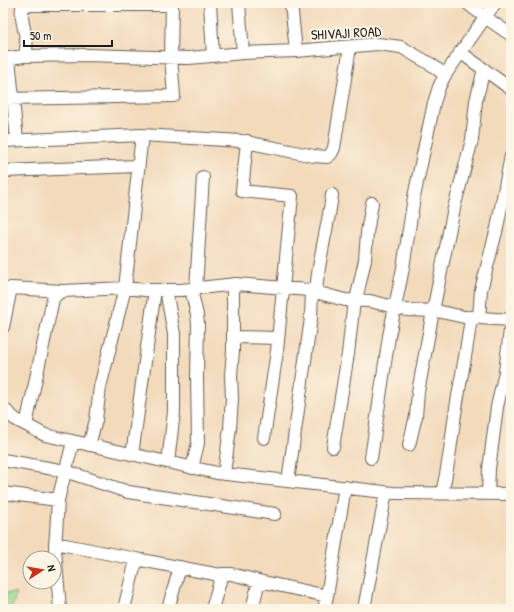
<svg xmlns="http://www.w3.org/2000/svg" width="514" height="612" font-family="'Patrick Hand',sans-serif">
  <rect width="100%" height="100%" fill="#fcf5e5"/>
  <filter id="ink" filterUnits="userSpaceOnUse"><feTurbulence type="fractalNoise" baseFrequency=".025" numOctaves="2"/><feDisplacementMap in="SourceGraphic" scale="8" xChannelSelector="R" yChannelSelector="G"/><feConvolveMatrix kernelMatrix="1 2 1 2 8 2 1 2 1" color-interpolation-filters="sRGB"/></filter>
  <filter id="wash" filterUnits="userSpaceOnUse"><feTurbulence type="fractalNoise" baseFrequency=".012" numOctaves="4" result="noise"/><feDisplacementMap in="SourceGraphic" scale="16" xChannelSelector="R" yChannelSelector="G"/><feGaussianBlur stdDeviation="0.9" result="paint"/><feColorMatrix in="noise" values="0 0 0 0 0 0 0 0 0 0 0 0 0 0 0 0 0 1.4 0 .05"/><feComposite in="paint" operator="in"/></filter>
  <g filter="url(#wash)">
    <rect width="100%" height="100%" fill="#f3dabb"/>
    <path fill="#9bd589" stroke="#5c7852" d="M3 593H16L12 609H3Z"/>
  </g>
  <g filter="url(#ink)">
    <g fill="none" stroke-linecap="round" stroke-linejoin="round">
      <g stroke="#675e54" stroke-width="14">
        <path id="minor" d="M23 3C17 20 32 40 24 56
          M210 3 213 56
          M239 3 243 53
          M291 3 296 51
          M467 3 485 17 511 35
          M22 5H172
          M460 52 511 89
          M9 58 17 140
          M3 59 24 56 86 55 189 58 243 53 296 51 378 44 401 47 432 65 445 75 439 87 434 103 414 197 403 268 389 336 371 458
          M445 75 495 3
          M3 99 174 96 171 57 172 3
          M3 141 142 135 241 141 314 156 327 157 331 154 334 148 350 47
          M247 141 242 191 292 196 277 351 264 438
          M3 171 138 166
          M196 288 203 177
          M191 289 197 315 198 324 197 376 198 443 192 468
          M166 290 174 334V412L168 462
          M316 292C318 260 328 228 332 195
          M356 300 365 260 367 233 372 203
          M479 318 481 290 497 228 511 156
          M3 327 11 288 63 291
          M233 337 278 338
          M3 408 15 419 45 435 217 473 393 493 511 494
          M26 425 53 299 57 294 63 291 125 288 145 290H181L236 284 308 290 345 300 370 301 406 310 437 311 464 317 511 320
          M89 445 96 420 100 387 125 288 142 135
          M409 445 416 416 418 392 433 311 454 208 472 140 476 101 484 69
          M333 447 348 354 354 300
          M132 455 155 290
          M3 460 65 471 128 492 275 514
          M224 474 230 428 232 399 231 375 233 351V288L232 285
          M288 481 311 318 312 291
          M3 493 58 500
          M442 493C448 469 451 445 454 421 459 386 467 352 471 317
          M488 494 489 469 497 407 505 372 511 321
          M55 543 141 560
          M60 609 55 550 58 500 73 442
          M124 609 134 568 138 561 141 560 220 575
          M168 609 180 567
          M212 609 222 574H231L259 581
          M252 609 259 581 327 596 345 487
          M324 609 327 596
          M364 609 386 492"/>
      </g>
      <use href="#minor" stroke="#fff" stroke-width="12"/>
    </g>
  </g>
  <g text-anchor="middle" stroke-width="4" stroke-linejoin="round" paint-order="stroke">
    <g font-size="14" fill="#1c1c1c" stroke="#fcf5e5">
      <text transform="translate(346 33) rotate(-3)" y="5">SHIVAJI ROAD</text>
    </g>
  </g>
  <rect width="514" height="612" fill="none" stroke="#fcf5e5" stroke-width="16"/>
  <g transform="translate(42 570) rotate(78)"><circle r="19" fill="#fcf5e5" stroke="#a29e95"/>
  <path d="M0-3L7 15L0 10L-7 15Z" fill="#c8321e"/>
  <text y="-6" font-size="11" font-weight="bold" text-anchor="middle" fill="#1c1c1c">N</text>
  </g>
  <path d="M24 40v6h88v-6" fill="none" stroke="#1c1c1c" stroke-width="2"/>
  <text x="30" y="40" font-size="12" fill="#1c1c1c" stroke="#fcf5e5" stroke-width="3" paint-order="stroke">50 m</text>
</svg>
